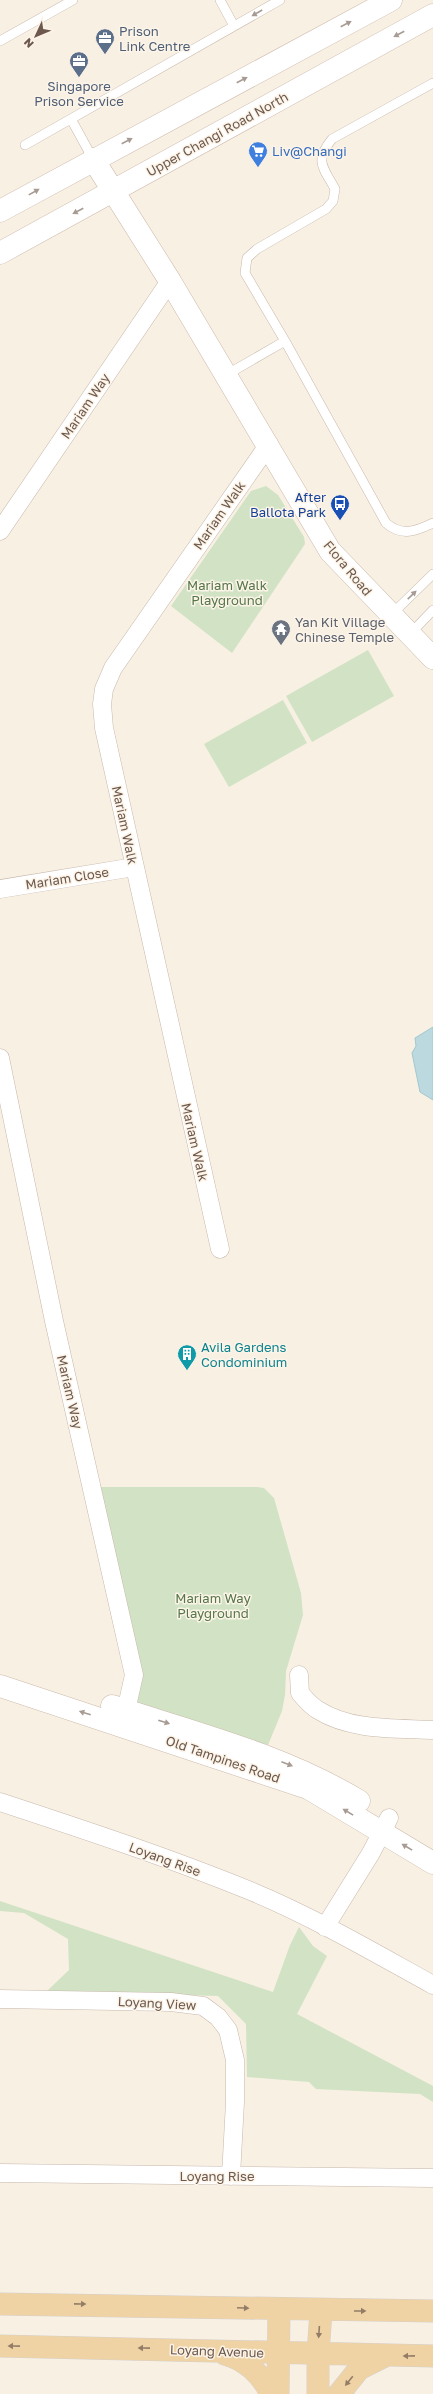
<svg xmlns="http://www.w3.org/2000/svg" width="433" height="2394" font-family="'Golos Text',sans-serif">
  <rect width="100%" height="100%" fill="#f8f0e3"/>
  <path fill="#d1e3c4" d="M266 486 278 495 304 537 305 544 232 653 171 606 251 491Z
    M368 650 394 696 312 742 286 696Z
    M283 700 307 743 229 787 204 744Z
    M95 1487H257L264 1488 274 1498 301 1593 303 1615 286 1671 285 1695 282 1711 268 1745 132 1703Z
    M0 1901 273 1992 290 1945 299 1927 313 1946 327 1956 297 2014 433 2086V2102L420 2094 316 2089 309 2082 247 2077 246 2024 218 1996 47 1991 69 1970 68 1939 24 1913 0 1911Z"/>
  <path fill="#bbd9df" stroke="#a2c8cf" d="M433 1027V1100L420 1092 412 1053 416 1046 415 1038Z"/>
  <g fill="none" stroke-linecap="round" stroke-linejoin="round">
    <g stroke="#c7b8ac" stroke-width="10">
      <path id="lane" d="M220 0 234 26
        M0 41 73 0
        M433 83 332 139C314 161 323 167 335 189L333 201 326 209 257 249 247 258 245 273 285 341 386 523C402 537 416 531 433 523
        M71 119 93 159
        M25 145 280 0
        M226 375 285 341
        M391 615 433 574
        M410 634 433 610"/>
    </g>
    <g stroke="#c7b8ac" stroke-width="19">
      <path id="street" d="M0 531 170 281
        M0 889 134 867
        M0 1058 54 1321 134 1675 123 1724
        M220 1249 104 728 102 704 104 689 113 668 269 444
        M299 1675 300 1693C305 1699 311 1706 318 1710 351 1731 396 1728 433 1730
        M0 1802C85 1830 170 1858 253 1892 315 1918 375 1953 433 1985
        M325 1927 371 1853 389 1818
        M0 1999 171 2002 203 2006 218 2017 228 2030 235 2060V2102L231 2176
        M0 2173 433 2178"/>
    </g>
    <g stroke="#ccbaac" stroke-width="23">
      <path id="secondary" d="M93 159 170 281 330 551 433 658
        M0 211 391 0
        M0 253 433 15
        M0 1686 308 1788 433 1863
        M112 1706C195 1733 283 1755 359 1801"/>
    </g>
    <g stroke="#d6d0cd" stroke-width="23">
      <path id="primary" d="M0 2304 433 2311
        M0 2346 433 2356
        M225 2354C245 2359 262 2375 271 2394
        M278 2394 279 2309
        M318 2394V2354L321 2311
        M339 2394 359 2369 383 2357"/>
    </g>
    <use href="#lane" stroke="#fff" stroke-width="9"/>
    <use href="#street" stroke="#fff" stroke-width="18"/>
    <use href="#secondary" stroke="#fff" stroke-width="22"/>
    <use href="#primary" stroke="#efd3a4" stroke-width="22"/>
  </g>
  <defs><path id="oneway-solid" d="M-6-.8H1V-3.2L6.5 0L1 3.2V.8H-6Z"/></defs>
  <g fill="#a79b94">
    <use href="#oneway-solid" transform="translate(257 13) rotate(150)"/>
    <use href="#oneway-solid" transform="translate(346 24) rotate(-28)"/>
    <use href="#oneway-solid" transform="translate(399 34) rotate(152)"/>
    <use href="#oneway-solid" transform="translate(242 80) rotate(-28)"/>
    <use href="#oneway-solid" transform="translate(127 141) rotate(-28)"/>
    <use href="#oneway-solid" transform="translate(34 192) rotate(-29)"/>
    <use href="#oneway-solid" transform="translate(78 211) rotate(152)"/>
    <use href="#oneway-solid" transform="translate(412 595) rotate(-44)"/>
    <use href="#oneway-solid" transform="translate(85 1713) rotate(-162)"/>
    <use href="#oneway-solid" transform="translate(164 1722) rotate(18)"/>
    <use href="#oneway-solid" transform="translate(287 1764) rotate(21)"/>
    <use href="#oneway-solid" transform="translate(348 1812) rotate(-149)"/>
    <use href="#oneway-solid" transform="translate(407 1847) rotate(-149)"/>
  </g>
  <g fill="#947d67">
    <use href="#oneway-solid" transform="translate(80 2304) rotate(1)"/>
    <use href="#oneway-solid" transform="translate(243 2308) rotate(2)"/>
    <use href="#oneway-solid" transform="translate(360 2311)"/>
    <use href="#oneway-solid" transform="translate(319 2332) rotate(94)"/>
    <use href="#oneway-solid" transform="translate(14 2346) rotate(-179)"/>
    <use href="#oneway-solid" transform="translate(144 2348) rotate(-179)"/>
    <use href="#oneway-solid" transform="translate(409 2356) rotate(179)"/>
    <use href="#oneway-solid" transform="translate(349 2381) rotate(129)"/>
  </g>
  <defs>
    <g id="office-pin" transform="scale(1)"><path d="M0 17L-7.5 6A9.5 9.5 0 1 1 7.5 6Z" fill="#5c6f8a" stroke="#fcf4e8"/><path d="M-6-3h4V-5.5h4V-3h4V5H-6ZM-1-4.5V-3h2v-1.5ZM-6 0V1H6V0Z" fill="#fff"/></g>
    <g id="supermarket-pin" transform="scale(1)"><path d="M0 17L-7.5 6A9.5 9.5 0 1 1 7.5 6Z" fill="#3f7fe0" stroke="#fcf4e8"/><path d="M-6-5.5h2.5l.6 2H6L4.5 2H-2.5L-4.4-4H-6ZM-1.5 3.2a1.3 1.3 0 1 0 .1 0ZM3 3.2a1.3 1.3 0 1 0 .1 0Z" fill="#fff"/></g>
    <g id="bus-pin" transform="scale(1)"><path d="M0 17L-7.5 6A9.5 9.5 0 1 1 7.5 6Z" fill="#1a4fb4" stroke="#fcf4e8"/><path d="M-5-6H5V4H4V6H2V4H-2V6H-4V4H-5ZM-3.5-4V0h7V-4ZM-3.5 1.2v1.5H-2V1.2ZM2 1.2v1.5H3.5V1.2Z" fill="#fff"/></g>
    <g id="temple-pin" transform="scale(1)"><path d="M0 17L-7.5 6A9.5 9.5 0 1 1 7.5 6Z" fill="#6b7280" stroke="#fcf4e8"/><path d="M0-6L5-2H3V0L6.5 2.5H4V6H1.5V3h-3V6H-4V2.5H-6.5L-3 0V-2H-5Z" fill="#fff"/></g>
    <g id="building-pin" transform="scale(1)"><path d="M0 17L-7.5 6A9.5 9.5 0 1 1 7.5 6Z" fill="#0f9aa8" stroke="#fcf4e8"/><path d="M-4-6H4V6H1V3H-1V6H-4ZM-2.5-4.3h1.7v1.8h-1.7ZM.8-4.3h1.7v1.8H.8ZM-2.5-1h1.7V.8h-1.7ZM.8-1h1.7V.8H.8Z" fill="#fff"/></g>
  </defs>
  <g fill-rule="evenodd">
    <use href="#office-pin" x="105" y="38"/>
    <use href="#office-pin" x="79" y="61"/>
    <use href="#supermarket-pin" x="258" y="151"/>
    <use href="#bus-pin" x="340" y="504"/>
    <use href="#temple-pin" x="281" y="629"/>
    <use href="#building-pin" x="187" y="1354"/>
  </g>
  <g text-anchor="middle" stroke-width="3" stroke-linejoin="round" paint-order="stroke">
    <g font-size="13" fill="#4e5e75" stroke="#fcf4e8" text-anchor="start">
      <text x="119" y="36">Prison<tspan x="119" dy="15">Link Centre</tspan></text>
      <text x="79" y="91" text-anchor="middle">Singapore<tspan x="79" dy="15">Prison Service</tspan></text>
    </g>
    <g font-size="13" fill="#6d584d" stroke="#fcf4e8">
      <text transform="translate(217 134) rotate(-29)" y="5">Upper Changi Road North</text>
      <text transform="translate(85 406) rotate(-56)" y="5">Mariam Way</text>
      <text transform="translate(219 515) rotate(-55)" y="5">Mariam Walk</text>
      <text transform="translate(348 568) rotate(50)" y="5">Flora Road</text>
      <text transform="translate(125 825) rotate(78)" y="5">Mariam Walk</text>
      <text transform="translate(67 878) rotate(-9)" y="5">Mariam Close</text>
      <text transform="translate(195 1142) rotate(77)" y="5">Mariam Walk</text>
      <text transform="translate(70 1392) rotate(77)" y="5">Mariam Way</text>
      <text transform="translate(223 1759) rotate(19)" y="5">Old Tampines Road</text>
      <text transform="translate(165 1859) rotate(20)" y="5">Loyang Rise</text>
      <text transform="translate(157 2003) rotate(3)" y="5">Loyang View</text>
      <text x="217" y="2181">Loyang Rise</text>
      <text transform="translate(217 2351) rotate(2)" y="5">Loyang Avenue</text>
    </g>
    <g font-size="13" fill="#366cbe" stroke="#fcf4e8" text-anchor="start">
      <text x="272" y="156">Liv@Changi</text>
    </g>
    <g font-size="13" fill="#164399" stroke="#fcf4e8" text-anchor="end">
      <text x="326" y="502">After<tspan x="326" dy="15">Ballota Park</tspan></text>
    </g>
    <g font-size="13" fill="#56774a" stroke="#fcf4e8">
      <text x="227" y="590">Mariam Walk<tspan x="227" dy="15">Playground</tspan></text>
      <text x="213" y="1603">Mariam Way<tspan x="213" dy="15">Playground</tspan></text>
    </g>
    <g font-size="13" fill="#5b616d" stroke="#fcf4e8" text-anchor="start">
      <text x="295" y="627">Yan Kit Village<tspan x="295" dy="15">Chinese Temple</tspan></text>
    </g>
    <g font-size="13" fill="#0d838f" stroke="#fcf4e8" text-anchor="start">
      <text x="201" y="1352">Avila Gardens<tspan x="201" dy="15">Condominium</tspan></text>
    </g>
  </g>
  <g transform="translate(36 36) rotate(226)" stroke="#fcf4e8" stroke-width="3" paint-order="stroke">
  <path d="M0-3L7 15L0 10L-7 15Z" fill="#6d584d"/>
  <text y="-6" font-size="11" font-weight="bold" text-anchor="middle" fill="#6d584d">N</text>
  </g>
</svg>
